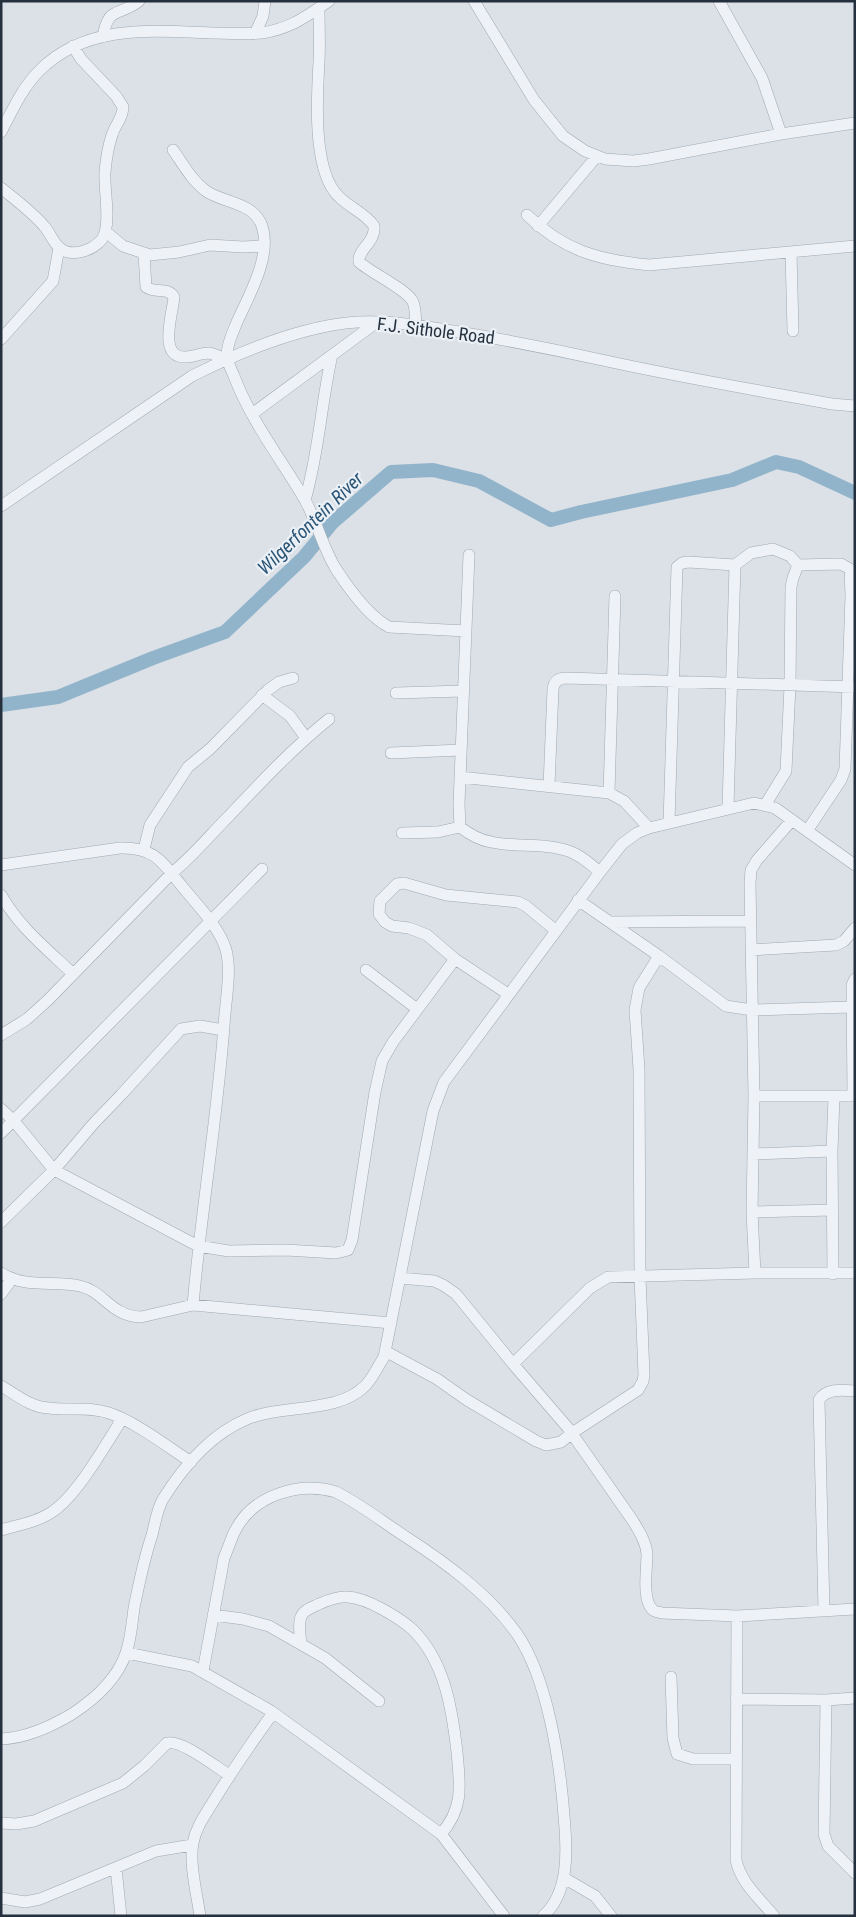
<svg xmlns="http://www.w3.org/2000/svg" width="856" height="1917" font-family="'Roboto Condensed',sans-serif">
  <rect width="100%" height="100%" fill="#dbe1e7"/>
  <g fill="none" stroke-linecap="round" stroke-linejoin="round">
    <path stroke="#92b4cb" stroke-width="14" d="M1 705 58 697 153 658 225 632 304 557 332 523 391 472 433 470 479 481 551 520 581 512 732 480 776 462 799 467 855 493"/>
    <g stroke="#a0a8b1" stroke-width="12">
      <path id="minor" d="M474 1 534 100 563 136 585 151 605 159 633 161 649 159 781 134 855 123
        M719 1 762 78 781 134
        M319 8C319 26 320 44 319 62 317 96 313 162 334 191 344 206 364 211 374 226 376 242 357 250 359 262 371 273 408 290 413 302 416 309 415 317 416 325
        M255 34 263 16 265 1
        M103 37C108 5 119 17 139 1
        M1 132C12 111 22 88 39 71 98 11 189 38 262 33 292 28 305 17 329 1
        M173 150C183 164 192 181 206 191 223 203 254 202 262 226 272 256 249 295 237 322 233 332 227 343 227 355 227 362 231 369 234 376 251 421 281 459 305 500 317 522 323 548 336 569 349 589 368 616 389 627L466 631
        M1 188C16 200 32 212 44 226 50 232 53 243 60 248 72 259 100 249 105 233 110 214 104 192 105 172 106 160 108 147 112 135 115 125 123 118 123 107L116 96 81 59 73 46
        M527 215C564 251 599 260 649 265L855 246
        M538 226 597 156
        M105 231 123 246 150 255 179 252 210 245 243 247 263 246
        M791 252 793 331
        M144 254 146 287C155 294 167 286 174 297 173 312 157 359 186 357 193 357 201 353 209 353 215 354 222 358 227 360
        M1 339 53 281 59 248
        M252 414 377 322
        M305 500C319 453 321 403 332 355
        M1 506 192 376C242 351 301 326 357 322 393 320 429 327 465 333 511 341 557 350 602 360 679 377 755 390 832 404L855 406
        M469 555 459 804 460 827C469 834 479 840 491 842 517 848 546 842 571 852 582 856 591 865 600 872
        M396 693 463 691
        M262 695 290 716 306 738
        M391 753 461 750
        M460 777 609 793 624 801 649 828
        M549 786 553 689C554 681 559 678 566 678L855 687
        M609 793 615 596
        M765 805 786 771 790 686 791 587 793 578 798 565
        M728 808 735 565
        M669 823 677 567 682 563 688 562 735 565 751 553 773 549 790 556 798 565 841 564 850 569 851 596 845 769 841 780 807 831
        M402 833 438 832 460 827
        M144 849 150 825 188 767 210 749 268 690 279 682 293 678
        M1 865 120 848C153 847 161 860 181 885 196 904 219 926 226 950 232 971 225 1004 224 1026 217 1120 201 1212 193 1305
        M1 895C19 927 47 949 73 974
        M578 900 659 956 726 1006 752 1010 851 1007
        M610 922 750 921
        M751 950 836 945 844 941 855 928
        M366 970 417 1009
        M508 994 455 959 427 935 409 928 392 926 385 922 379 914 380 901 397 884 404 883 446 895 518 902 526 906 555 930
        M1 1035 27 1019 48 1000 172 873C193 856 210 835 229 816 261 782 293 748 329 719
        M754 1096H855
        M853 1096 852 985 855 979
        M1 1109 14 1121 54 1170 198 1246 229 1251 286 1250 336 1253 348 1250 352 1240 375 1092 382 1061 393 1042 455 959
        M1 1133 262 869
        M754 1154 832 1151
        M752 1212 833 1210
        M1 1222 54 1170 94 1123 121 1095 181 1029 200 1026 223 1030
        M1 1273C26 1289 54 1280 80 1286 104 1291 110 1316 141 1317L193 1305 391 1323
        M755 1273 752 1212 754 1096 750 883 751 870 757 860 792 820
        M833 1274 832 1151 834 1097
        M400 1278 434 1281 443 1285 456 1294 513 1364 568 1428 633 1521C639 1531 646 1542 647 1554 647 1568 642 1599 652 1609 654 1612 658 1612 662 1613L737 1616 736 1860C741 1883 759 1898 774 1916
        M1 1294 12 1279
        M385 1351 437 1379 467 1400 536 1441 546 1445 561 1442 572 1433 638 1390 643 1381 644 1375 640 1277 639 1069 635 1010 639 988 659 956
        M513 1364 590 1288 608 1277 755 1273H855
        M1 1386C17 1395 30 1407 49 1408 70 1411 89 1406 109 1413 134 1421 168 1447 191 1462
        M1 1530C18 1525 37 1522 52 1512 77 1496 106 1444 122 1419
        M824 1610 819 1400C826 1388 843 1390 855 1391
        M213 1615 243 1619 269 1626 325 1658 379 1701
        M737 1616 855 1609
        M301 1643C300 1636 298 1624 301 1617 303 1610 313 1607 319 1604 328 1600 338 1596 348 1597 367 1598 398 1617 412 1629 445 1661 452 1709 457 1752 460 1785 464 1808 441 1834
        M127 1653 192 1666 271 1711 441 1834 504 1916
        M203 1671 224 1558C228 1549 231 1538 236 1529 254 1495 300 1481 336 1492 360 1504 383 1522 406 1537 446 1563 489 1594 517 1634 548 1679 560 1762 564 1816 567 1848 570 1893 543 1916
        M671 1677 673 1738 677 1754 693 1759H736
        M736 1699 826 1700 855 1698
        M826 1700 824 1834 828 1846 855 1873
        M1 1739C25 1738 52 1726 72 1714 95 1699 117 1680 126 1653 131 1639 132 1623 134 1608 139 1583 144 1559 152 1535 155 1524 157 1509 163 1499 183 1467 211 1434 247 1419 282 1404 337 1414 365 1386 373 1378 378 1366 384 1357L433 1111 444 1082 600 872 622 844 637 833 649 828 754 803 775 808 855 865
        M1 1823 16 1824 34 1821 123 1783 144 1766 167 1743C181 1739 216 1767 229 1775
        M116 1868 121 1916
        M564 1878 595 1896 611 1916
        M1 1898 25 1902 40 1899 156 1851 192 1845
        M200 1916C197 1895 189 1863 193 1843 196 1827 205 1815 213 1802 232 1771 252 1742 273 1713"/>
    </g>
    <use href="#minor" stroke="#eef1f5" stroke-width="11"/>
  </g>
  <g text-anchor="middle" stroke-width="4.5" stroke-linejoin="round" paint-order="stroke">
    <g font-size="18" fill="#24303e" stroke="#eaf0f5">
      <text transform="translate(436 331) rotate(7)" y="6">F.J. Sithole Road</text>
    </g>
    <g font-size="19" font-style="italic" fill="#2a5476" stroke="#eaf0f5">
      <text transform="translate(310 523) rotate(-44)" y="7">Wilgerfontein River</text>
    </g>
  </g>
  <rect width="856" height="1917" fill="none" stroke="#24303e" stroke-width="5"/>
</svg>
